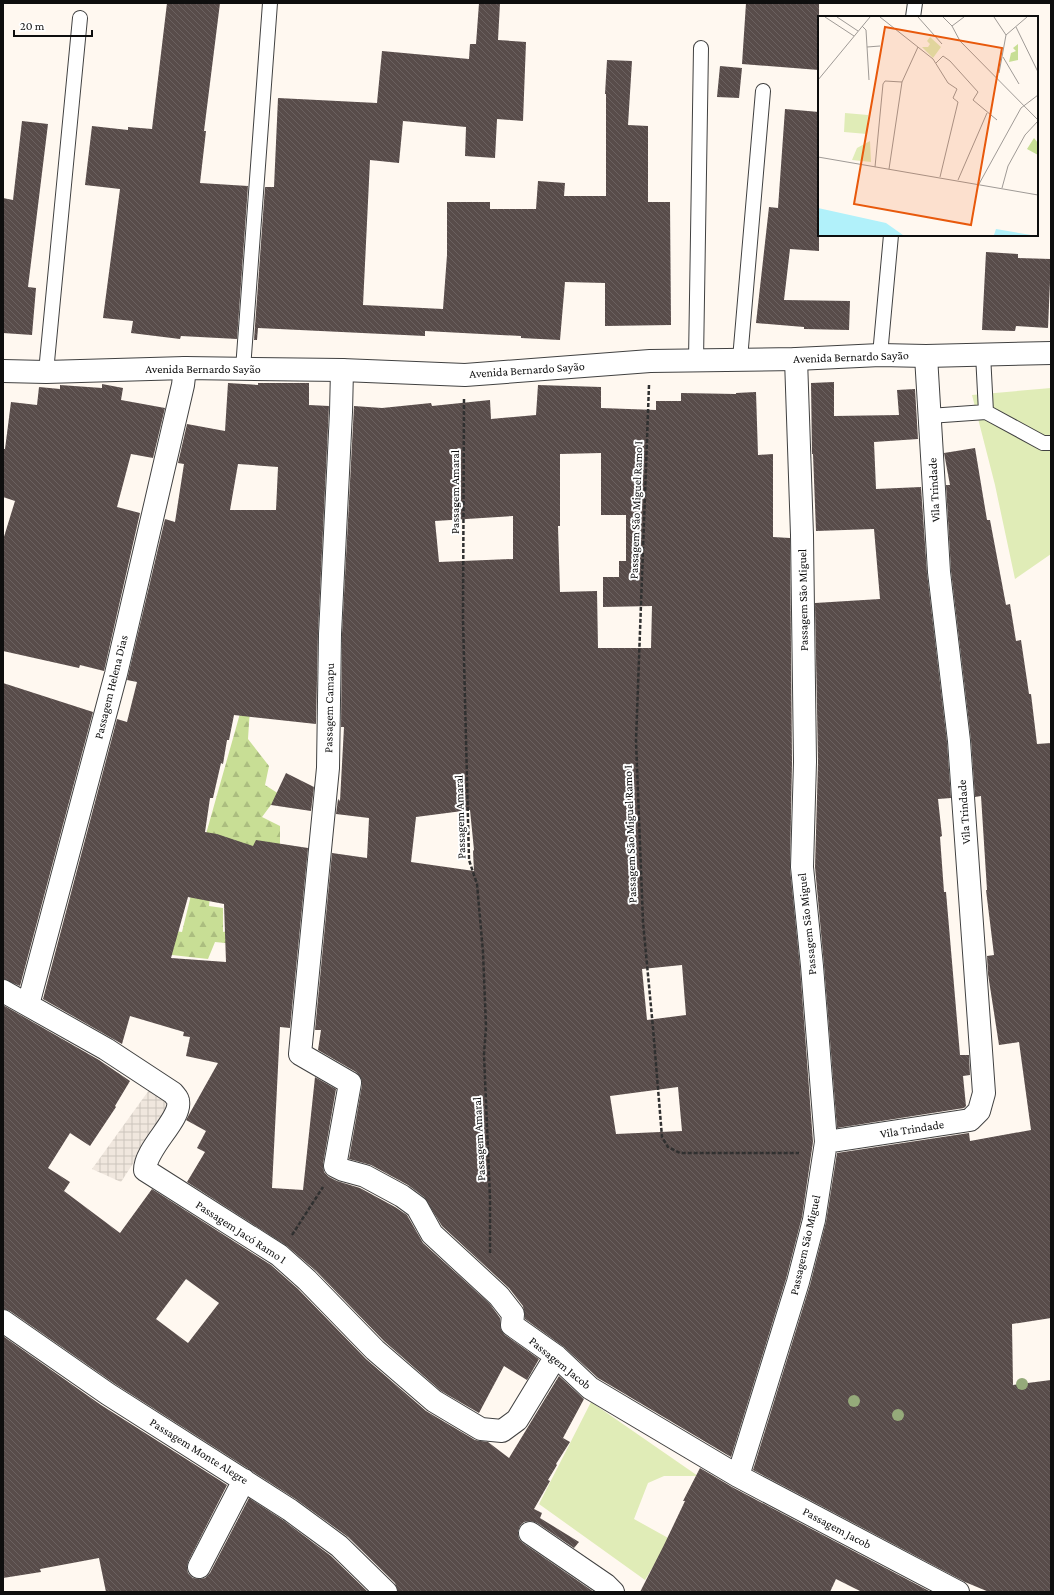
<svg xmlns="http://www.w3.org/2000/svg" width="1054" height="1595" font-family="'Crimson Pro',serif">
  <defs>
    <pattern id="forest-firs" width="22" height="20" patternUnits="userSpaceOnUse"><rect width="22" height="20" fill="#c8de95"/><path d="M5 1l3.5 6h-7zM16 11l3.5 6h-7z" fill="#abbd7f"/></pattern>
    <pattern id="plaza-grid" width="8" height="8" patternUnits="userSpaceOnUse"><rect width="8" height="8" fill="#f0e7de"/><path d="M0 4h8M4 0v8" fill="none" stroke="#cdc5bd"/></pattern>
    <pattern id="building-back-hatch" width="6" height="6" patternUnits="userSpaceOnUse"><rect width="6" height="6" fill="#584c4a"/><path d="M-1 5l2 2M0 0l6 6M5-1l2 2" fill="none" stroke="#6b6160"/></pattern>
  </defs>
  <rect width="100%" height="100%" fill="#fff8f0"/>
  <path fill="#e0ecb7" d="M1051 388V554L1015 579 995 485 972 395Z
    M591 1402 698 1476H664L648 1483 634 1519 670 1539 645 1580 539 1504Z"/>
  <path fill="url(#forest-firs)" d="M250 708 248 739 269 766 265 785 279 794 262 817 280 826V855L206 834 241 710Z
    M194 883 211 887 209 906 223 908V932L243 928 235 944 215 942 208 959 154 953 159 929 182 932Z"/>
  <path fill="url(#plaza-grid)" d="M152 1086 173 1102 121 1182 92 1169Z"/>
  <path fill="url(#building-back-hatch)" fill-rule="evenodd" d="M167 3H220L204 131H206L200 183 248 186 237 339 181 336 180 339 131 333 133 321 103 318 120 189 85 185 92 126 128 130V127L152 129Z
    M479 3H500L498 40 526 42 523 121 497 119 495 158 465 156 466 127 403 121 399 163 370 160 363 305 443 309 447 255V202H490V209H536L538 181 565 183 564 196H606V94H605L607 60 632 61 628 125 648 126V202H670L671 325 605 326V283L565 282 560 340 521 338V336L425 331V336L258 328 257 340H254L265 187H274L278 98 377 103 382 51 469 59 470 44H476Z
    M746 3H819V70L742 64Z
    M720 66 742 68 739 98 717 97Z
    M785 109 819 112V251L790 249 784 300 850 301 849 330 804 329V327L756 323 769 207 778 208Z
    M22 121 48 124 28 287 36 288 32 335 3 333V198L13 200Z
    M986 252 1018 254V258L1051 259 1048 328 1016 326 1015 331 982 330Z
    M834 382V416L899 415 897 390 915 389 918 439 874 442 876 489 921 487 927 573 947 742 951 798 938 799 942 836 940 837 944 892H946L960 1055H969L970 1075 963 1076 966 1106 964 1108 837 1128 824 965 815 867 818 762 815 603 880 599 874 529 816 531 813 454H812L811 383Z
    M228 383 258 385V383H309V405L329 406 318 633 316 724 234 715 229 740H227L223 764 221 763 213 798H210L205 832 217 834 253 846 256 840 308 848 290 1028 280 1027 272 1188 303 1190 315 1077 336 1089 323 1164 324 1172 329 1177 337 1181 360 1188 395 1207 407 1215 423 1243 490 1304 500 1318 501 1330 505 1335 539 1359 527 1380 504 1366 479 1413 441 1391 384 1341 316 1271 287 1246 187 1182 205 1152 197 1148 206 1131 186 1120 218 1063 186 1056 190 1037 183 1036 184 1032 130 1016 122 1044 43 999 117 719 127 722 137 682 127 680 165 519 175 522 184 464 178 463 187 424 225 431ZM238 464 278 467 276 510H230ZM188 897 224 904 226 962 171 958Z
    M102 384 123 388 121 400 165 408 153 458 131 454 117 507 140 513 104 671 80 665 79 668 3 651V540L15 501 3 497V449H5L11 402 37 405 39 387 60 389V385L102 388Z
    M538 385 601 387V408L656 410V401H681V393L736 394V393L756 392 758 455 773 454V537L790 538 792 762 790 868 800 967 813 1142 802 1217 786 1279 731 1457 598 1378 564 1347 525 1319 523 1306 509 1288 442 1226 424 1197 408 1185 371 1165 349 1159 362 1085 361 1078 356 1072 318 1050 321 1030H315L332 853 367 858 369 818 336 814 338 799 340 801 344 727H341L342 634 354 406 382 408 431 403 432 406 490 400 491 419 536 415ZM601 453V515H626V561H619V577H603V607L652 606 651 648H598L597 591 560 592 558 526H560V454ZM513 516V559L439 562 435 521ZM470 810 474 850 473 851 474 871 411 862 416 817ZM682 965 686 1015 647 1020 642 969ZM678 1087 682 1131 616 1134 610 1096Z
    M975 448 987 520H990L1006 605 1010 604 1016 641 1021 640 1029 694H1031L1037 744 1051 743V1318L1012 1324 1013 1385 1051 1380V1592H989L965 1582 753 1470 810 1285 826 1222 837 1153 969 1133 970 1141 1031 1130 1019 1042 999 1045 988 974 987 956 994 955 986 890H987L981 796 975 797 971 740 951 571 946 485H950L944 453Z
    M3 683 93 712 20 986 3 979Z
    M286 773 314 787 311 811 271 805Z
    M3 1005 99 1060 130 1081 115 1106 116 1107 90 1146 70 1133 48 1168 70 1182 64 1191 120 1233 152 1189 271 1265 298 1289 366 1359 426 1411 475 1440 488 1442 509 1458 559 1376 584 1399 563 1438 570 1442 556 1464 557 1465 548 1480 550 1481 534 1509 542 1513 540 1518 579 1542 574 1548 537 1523 531 1521 524 1522 520 1526 518 1532 519 1539 523 1543 594 1592H398L395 1583 348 1537 297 1500 115 1384 10 1311 3 1309ZM186 1279 219 1303 188 1343 156 1319Z
    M3 1336 101 1405 227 1485 188 1562 187 1568 188 1573 193 1578 200 1579 205 1578 210 1573 249 1498 283 1520 331 1556 368 1592H106L99 1558 40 1569 41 1572 3 1578Z
    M700 1468 732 1487 931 1592H862L836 1579 830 1592H640L664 1545 685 1501H683Z"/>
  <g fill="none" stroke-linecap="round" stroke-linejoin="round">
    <g stroke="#414141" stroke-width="16">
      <path id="service" d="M913 17 915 3
        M983 354 986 412 1043 443H1051
        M880 355 891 235
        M740 359 763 91
        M696 360 701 48
        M243 369 270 3
        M46 372 80 18
        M929 416 986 412"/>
    </g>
    <g stroke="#414141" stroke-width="24">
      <path id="minor" d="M342 370 341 412 330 634 328 768 300 1054 350 1083 335 1166 343 1170 365 1176 402 1196 417 1207 432 1234 499 1296 513 1314 512 1325 556 1356 590 1388 738 1476 958 1592
        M3 991 106 1049 173 1093C175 1096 178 1098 178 1101 182 1119 145 1148 145 1170L279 1255 307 1280 375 1350 434 1401 481 1429 502 1431 517 1420 556 1356
        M28 1005 116 674 183 385 185 368
        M826 1142 970 1120 979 1111 984 1093 959 741 939 572 926 356
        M3 1321 108 1394 290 1510 339 1546 386 1592
        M738 1476 798 1282 814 1220 826 1142 812 966 802 867 805 762 802 535 796 359
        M530 1533 606 1585 613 1592
        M199 1567 244 1480"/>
    </g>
    <g stroke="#414141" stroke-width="24">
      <path id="tertiary" d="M3 371 46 372 185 368 342 370 465 375 650 361 796 359 880 355 926 356 1051 353"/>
    </g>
    <path stroke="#303030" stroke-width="2.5" stroke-dasharray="4 2" stroke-linecap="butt" d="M649 385 636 741 643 922 653 1028 662 1137 668 1147 680 1153H799
      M464 399 463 619 469 860 477 884 483 952 486 1027 484 1054 490 1199V1254
      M292 1235 323 1187"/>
    <use href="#service" stroke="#fff" stroke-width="14"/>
    <use href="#minor" stroke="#fff" stroke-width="22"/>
    <use href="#tertiary" stroke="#fff" stroke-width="22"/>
  </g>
  <g fill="#95aa7a">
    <circle cx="1022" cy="1384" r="6"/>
    <circle cx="854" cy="1401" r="6"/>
    <circle cx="898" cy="1415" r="6"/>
  </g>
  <g text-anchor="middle" stroke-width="4" stroke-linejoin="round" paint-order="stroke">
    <g font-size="12" fill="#0e0e0e" stroke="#fff">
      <text transform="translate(851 357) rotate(-2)" y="4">Avenida Bernardo Sayão</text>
      <text x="203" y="373">Avenida Bernardo Sayão</text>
      <text transform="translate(527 370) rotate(-4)" y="4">Avenida Bernardo Sayão</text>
      <text transform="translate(934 490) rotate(-93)" y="4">Vila Trindade</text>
      <text transform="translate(455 492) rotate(-90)" y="4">Passagem Amaral</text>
      <text transform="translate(636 510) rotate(-88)" y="4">Passagem São Miguel Ramo I</text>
      <text transform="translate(803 600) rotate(-91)" y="4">Passagem São Miguel</text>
      <text transform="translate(111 687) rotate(-76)" y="4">Passagem Helena Dias</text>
      <text transform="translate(329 708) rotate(-89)" y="4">Passagem Camapu</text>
      <text transform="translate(964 812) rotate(-94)" y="4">Vila Trindade</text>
      <text transform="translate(460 817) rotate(-92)" y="4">Passagem Amaral</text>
      <text transform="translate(630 834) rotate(-92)" y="4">Passagem São Miguel Ramo I</text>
      <text transform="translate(807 924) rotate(-96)" y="4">Passagem São Miguel</text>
      <text transform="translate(912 1129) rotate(-9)" y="4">Vila Trindade</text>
      <text transform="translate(479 1139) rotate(-93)" y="4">Passagem Amaral</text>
      <text transform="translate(241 1232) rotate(33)" y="4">Passagem Jacó Ramo I</text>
      <text transform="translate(805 1245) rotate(-77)" y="4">Passagem São Miguel</text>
      <text transform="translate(560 1363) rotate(39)" y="4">Passagem Jacob</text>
      <text transform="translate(199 1451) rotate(32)" y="4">Passagem Monte Alegre</text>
      <text transform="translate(837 1528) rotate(28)" y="4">Passagem Jacob</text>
    </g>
  </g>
  <g transform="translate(818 16)">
    <rect width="220" height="220" fill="#fff8f0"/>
    <path d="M112 21 123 31 115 42 104 31H110L112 28 109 25ZM27 97 50 99 49 118 26 116ZM52 125 53 146 34 144 39 132Z" fill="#e0ecb7"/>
    <path d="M200 28V44L191 46 193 37 198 35 195 32ZM216 122 220 127V139L209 133Z" fill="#c8de95"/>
    <path d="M0 192 68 207 85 219H0ZM178 213 213 219H176Z" fill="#b1f1fa"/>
    <path fill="none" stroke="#9f9a96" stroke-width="1" d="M7 1 36 20M19 1 40 15M62 1 115 43 130 67 139 73 135 82 140 86 122 161M100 1 124 28M125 1 134 10M146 1 134 10 142 25 220 104M176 1 188 19M44 10 48 14 51 64M198 11 220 56M188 19 209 1M49 31 62 30M185 41 201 68M118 47 125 40 132 45 160 76 155 84 179 104M181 57 188 19M0 64 52 1M0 141 220 179M57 151 65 68 67 65 84 66M71 153 84 66 100 31M140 164 169 97M161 168 203 92 220 79M184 172 190 150 207 119 220 105"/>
    <path fill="#e8590c" fill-opacity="0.15" stroke="#e8590c" stroke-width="2" d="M67 11 184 32 153 209 36 188Z"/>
    <rect width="220" height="220" fill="none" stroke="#0e0e0e" stroke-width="2"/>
  </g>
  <rect width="1054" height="1595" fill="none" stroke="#0e0e0e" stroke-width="8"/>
  <path d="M14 30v6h78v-6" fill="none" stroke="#0e0e0e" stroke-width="2"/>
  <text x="20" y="30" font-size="12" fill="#0e0e0e" stroke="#ffffff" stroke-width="3" paint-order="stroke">20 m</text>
</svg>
